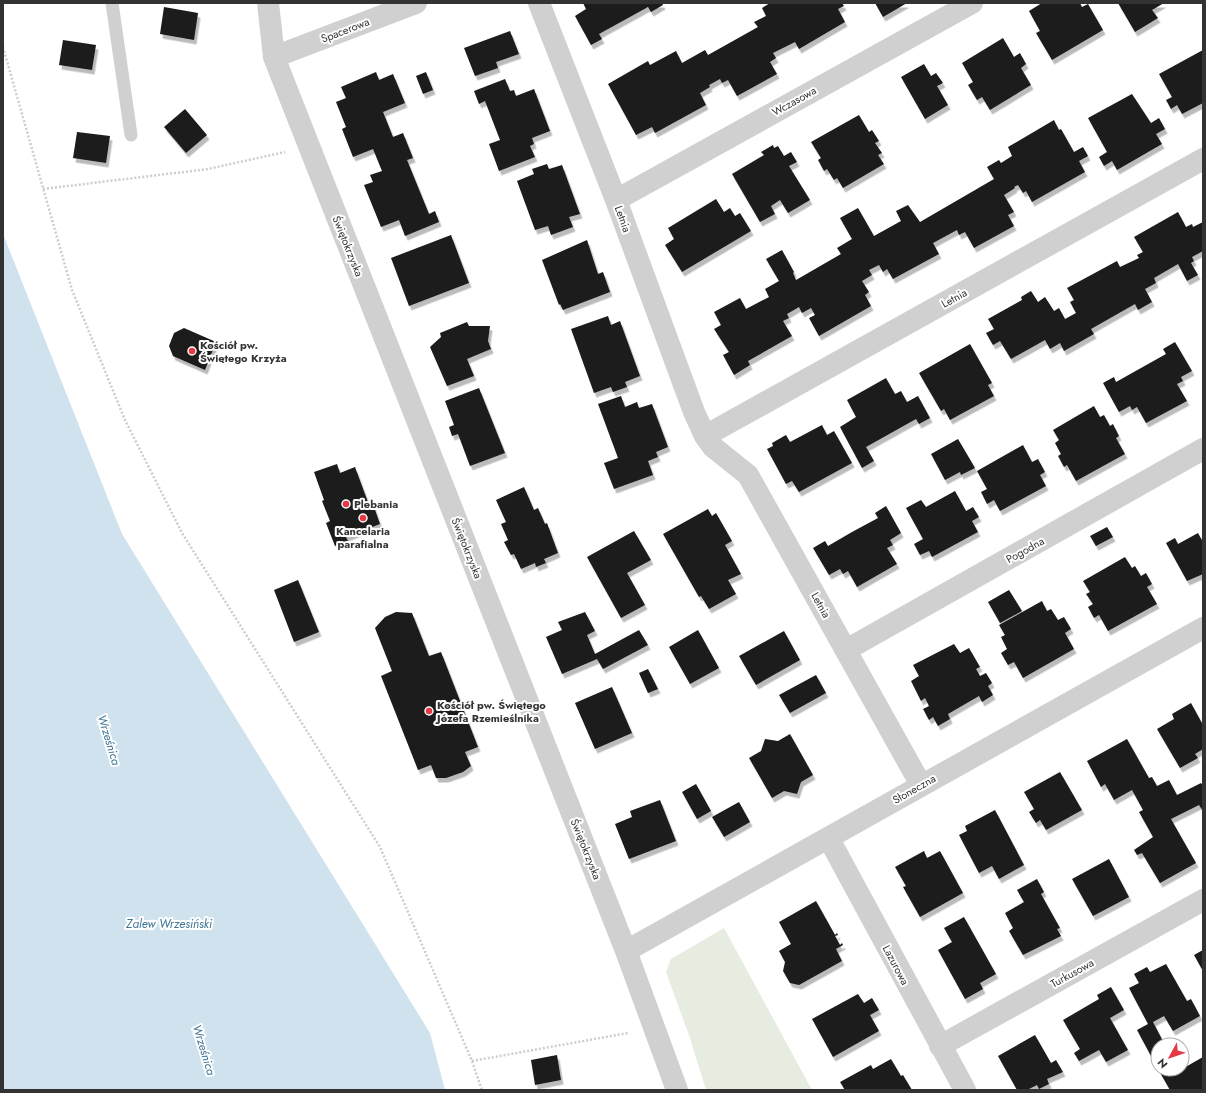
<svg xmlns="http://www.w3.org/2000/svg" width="1206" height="1093" font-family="Jost,sans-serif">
  <defs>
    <filter id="shadow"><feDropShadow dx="2.5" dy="4.5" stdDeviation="0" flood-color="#0004"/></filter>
  </defs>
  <rect width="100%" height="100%" fill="#fff"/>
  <path fill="#e6ecdf" d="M724 928 812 1090H706L690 1038 666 972 671 959Z"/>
  <path fill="#cfe2ee" d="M3 234 122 534 430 1033 445 1090H3Z"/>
  <path fill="#1a1a1a" filter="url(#shadow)" d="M583 3H662L663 5 651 12 648 7 599 34 602 39 591 45 575 16 586 9Z
    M770 3H842L844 6 838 9 845 22 799 49 795 42 773 53 776 58 770 62 777 74 737 96 728 80 722 83 720 79 709 85 710 87 700 93 706 105 655 133 652 127 636 135 608 84 648 61 650 65 676 51 682 63 705 50 708 55 758 27 754 22 766 16 762 8Z
    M875 3H907L883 17Z
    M1042 3H1080L1082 7 1088 4 1103 30 1052 60 1036 33 1040 31 1029 11Z
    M1118 3H1164L1152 10 1158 18 1135 32Z
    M164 7 198 13 194 40 160 34Z
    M510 31 519 54 496 62 498 68 475 76 464 48Z
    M1003 38 1014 57 1020 53 1026 64 1021 68 1031 85 990 110 982 97 977 100 968 85 973 82 962 63Z
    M63 40 96 45 92 70 59 65Z
    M1203 50V103L1182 114 1177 105 1171 109 1166 100 1172 97 1159 74Z
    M924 64 931 76 936 73 943 83 937 86 948 105 925 119 901 77Z
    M376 72 379 80 393 74 405 103 383 112 393 137 403 133 413 158 407 160 429 214 435 211 439 222 405 236 399 220 381 227 364 185 373 182 370 175 382 171 373 149 353 157 342 129 346 127 336 102 346 98 341 87Z
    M426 72 433 90 423 94 416 76Z
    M505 79 510 91 514 90 516 96 534 89 550 131 532 138 534 144 530 146 535 157 499 171 489 144 500 140 485 101 479 104 474 91Z
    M1132 94 1151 123 1159 118 1165 129 1156 134 1162 144 1117 170 1112 161 1104 166 1099 157 1107 152 1088 118Z
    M185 109 207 135 186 153 164 127Z
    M859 115 869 132 872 130 879 141 875 143 882 153 878 155 884 164 843 188 837 178 834 180 827 169 824 171 818 160 821 158 811 142Z
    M1054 120 1059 130 1061 129 1074 152 1083 147 1088 156 1079 161 1085 172 1032 202 1026 191 1023 193 1018 185 1014 187 1015 188 1004 195 1014 212 1008 215 1014 226 974 248 965 232 959 235 957 230 933 243 939 254 893 279 887 269 883 272 879 265 869 270 872 275 862 281 869 292 865 295 871 306 819 336 809 318 815 315 811 308 802 313 799 307 787 314 789 318 783 321 792 336 748 361 750 365 734 375 723 355 729 352 714 329 721 325 714 312 740 298 746 309 769 297 765 289 779 281 766 259 782 250 794 272 793 273 796 280 841 254 837 248 852 239 840 218 858 208 874 236 901 221 896 211 908 205 920 222 994 179 987 167 999 160 1001 163 1012 156 1008 147Z
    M77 132 110 136 106 163 73 158Z
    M773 145 774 148 778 146 784 156 791 152 797 162 789 166 810 200 788 213 780 200 771 206 775 214 760 222 732 174 764 155 761 152Z
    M547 164 549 169 562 165 580 214 569 217 573 227 551 235 548 226 535 230 517 181 534 174 532 169Z
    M716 199 724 212 730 208 735 216 740 213 751 231 682 272 665 245 674 239 668 228Z
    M1178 212 1186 227 1192 224 1193 227 1203 222V251L1192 257 1194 261 1191 263 1198 275 1187 281 1178 264 1154 278 1156 283 1145 289 1152 302 1138 310 1135 304 1091 329 1094 334 1064 351 1060 343 1050 349 1045 340 1011 359 1000 341 993 345 986 333 994 329 988 319 1022 300 1021 297 1031 291 1038 302 1045 297 1054 311 1059 308 1065 319 1076 313 1070 302 1074 300 1067 288 1117 261 1120 267 1139 258 1137 255 1143 252 1134 237Z
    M451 235 469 283 409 306 391 258Z
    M587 240 598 274 603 272 610 292 563 310 560 304 559 305 542 260Z
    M608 316 611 325 620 321 640 376 625 382 627 387 613 392 611 387 594 393 571 329Z
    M467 322 469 326H490L488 341 491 349 467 359 474 376 447 386 430 347 441 337 440 333Z
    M184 328 216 342 205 370 173 356 169 346 174 333Z
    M1175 342 1192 371 1181 377 1183 381 1177 384 1187 401 1146 423 1137 407 1132 410 1130 406 1119 412 1103 383 1114 377 1116 382 1166 354 1163 349Z
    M970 344 992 383 988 385 994 396 950 420 944 409 941 411 919 373Z
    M886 378 895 394 901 391 907 402 918 396 930 418 919 424 916 419 866 447 874 461 862 468 840 427 856 417 847 400Z
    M479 388 505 453 470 466 458 434 452 436 449 427 454 425 445 401Z
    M621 396 625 407 637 402 639 408 652 404 668 447 656 452 658 457 648 461 653 475 614 489 604 463 618 458 598 404Z
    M1094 406 1100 417 1104 415 1110 426 1113 424 1119 436 1116 438 1125 454 1076 481 1067 465 1064 467 1058 456 1061 454 1055 443 1059 440 1053 430Z
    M822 425 827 435 834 431 852 463 799 492 792 481 786 484 767 449 773 446 772 443 786 435 790 442Z
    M958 439 975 468 961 475 960 472 945 480 931 454Z
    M1023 445 1032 462 1038 459 1045 472 1040 475 1046 486 1000 511 994 500 987 504 981 492 987 489 977 471Z
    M337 464 340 473 355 467 369 505 373 504 380 524 346 537 348 541 335 546 326 523 330 521 322 501 324 500 314 472Z
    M524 487 534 510 538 508 545 524 547 523 558 553 544 559 546 563 536 567 535 563 521 569 514 554 511 555 504 542 508 540 501 524 506 522 496 500Z
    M955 491 966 511 973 507 979 517 972 521 978 532 932 557 929 551 920 555 914 544 923 539 906 508 921 500 926 507Z
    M886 506 901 533 890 540 893 545 887 548 897 564 857 587 848 571 843 574 840 569 829 575 813 548 825 541 828 546 852 532 878 518 875 513Z
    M708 509 712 516 716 513 732 541 725 545 741 574 728 580 736 594 709 609 701 596 699 597 663 534Z
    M1107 527 1113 537 1096 546 1090 536Z
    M634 531 651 560 627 573 645 605 621 618 587 557Z
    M1198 533 1203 542V574L1187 581 1166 543 1175 538 1178 544Z
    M1125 557 1132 568 1135 566 1141 576 1146 573 1152 584 1147 587 1157 604 1108 631 1099 615 1094 618 1088 607 1093 604 1086 594 1090 592 1083 581Z
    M298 580 319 632 294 642 274 590Z
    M1009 590 1022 611 1000 623 988 602Z
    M1042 601 1047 611 1051 609 1058 620 1064 617 1071 629 1065 633 1074 649 1023 678 1014 662 1008 665 1001 653 1007 649 1001 637 1005 635 999 625Z
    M396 612 412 613 429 656 441 652 478 747 465 752 471 766 463 772 446 778H436L431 765 418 770 381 676 392 671 375 628 385 617Z
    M585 612 595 631 587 635 595 654 639 630 648 645 603 669 597 659 562 674 546 637 562 630 558 622Z
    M698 630 719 668 690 684 669 647Z
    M784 631 800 660 756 685 739 656Z
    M954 644 960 653 969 648 980 667 976 669 980 676 986 673 992 683 988 686 993 695 982 702 979 696 948 714 950 719 938 726 933 717 929 720 923 709 929 706 925 698 921 701 911 681 919 676 913 665Z
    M648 669 658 689 648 693 639 673Z
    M816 675 826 693 790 713 779 695Z
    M612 687 632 733 595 749 575 703Z
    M1191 703 1203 725V749L1195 754 1198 758 1180 768 1157 729 1174 719 1172 714Z
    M790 734 813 775 801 782 797 794 784 791 772 798 749 758 761 751 765 739 778 741Z
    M1127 739 1149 778 1152 777 1157 786 1169 780 1177 795 1201 783 1203 786V811L1199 805 1171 819 1196 863 1160 883 1142 853 1137 855 1134 850 1153 837 1139 812 1143 810 1132 790 1114 800 1105 784 1101 787 1087 761Z
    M1060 772 1082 810 1046 830 1040 820 1036 823 1029 812 1034 809 1024 792Z
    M696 784 711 811 697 819 682 792Z
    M660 800 676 841 629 859 615 824 632 817 630 811Z
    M739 802 750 822 724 837 712 817Z
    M995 810 1024 865 999 879 992 866 979 873 959 835 967 831 965 826Z
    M924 851 927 858 940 851 963 893 920 917 903 887 906 886 895 867Z
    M1109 859 1129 897 1093 916 1072 879Z
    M1037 879 1044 892 1041 894 1060 928 1057 929 1061 936 1023 955 1009 931 1013 928 1005 913 1024 902 1017 890Z
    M816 901 835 935 837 933 838 935 835 936 840 945 842 943 843 945 836 949 842 961 799 985 790 983 783 971 785 962 779 951 791 944 779 922Z
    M964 917 996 974 980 983 983 989 965 999 938 950 952 942 944 928Z
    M1203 950V971L1194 955Z
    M1166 964 1187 1001 1191 999 1200 1016 1173 1031 1164 1016 1153 1022 1165 1045H1158V1069L1137 1030 1148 1024 1129 988 1139 983 1134 974 1147 967 1150 972Z
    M1111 987 1124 1010 1110 1018 1128 1050 1106 1062 1099 1050 1079 1061 1074 1053 1080 1049 1063 1020 1099 999 1097 995Z
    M858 994 864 1003 872 998 879 1010 870 1015 879 1031 833 1057 812 1019Z
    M1035 1035 1051 1063 1056 1060 1063 1072 1047 1079 1049 1084 1039 1089 1037 1085 1027 1090H1017L998 1056Z
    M557 1055 561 1080 535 1085 531 1060Z
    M1203 1057V1090H1170L1158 1069H1182Z
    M891 1059 901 1076 903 1075 912 1090H845L840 1082 871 1065 873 1069Z"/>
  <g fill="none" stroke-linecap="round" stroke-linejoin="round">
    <path stroke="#cdcdcd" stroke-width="2.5" stroke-dasharray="2 2" stroke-linecap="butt" d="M3 47 72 290 125 420 182 533 380 847 472 1061 482 1090
      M43 189 208 169 285 152
      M472 1061 628 1033"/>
    <path stroke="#d0d0d0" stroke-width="13" d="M112 3 131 135"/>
    <path stroke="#d0d0d0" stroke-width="22" d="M268 3 274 57 626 951 677 1090
      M539 3 616 200 694 412 705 436 713 447 748 475 921 785
      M274 57 416 3
      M616 200 972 3
      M705 436 1203 159
      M846 650 1203 449
      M829 839 965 1090
      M626 951 1203 628
      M940 1046 1203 900"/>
  </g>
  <g fill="#e63946" stroke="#fff" stroke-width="1.5">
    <circle cx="192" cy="351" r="4"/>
    <circle cx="346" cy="504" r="4"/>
    <circle cx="363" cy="518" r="4"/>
    <circle cx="429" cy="711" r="4"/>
  </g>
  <g text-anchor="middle" stroke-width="4" stroke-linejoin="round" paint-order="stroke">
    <g font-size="11" fill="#333" stroke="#fff">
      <text transform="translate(345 30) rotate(-21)" y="4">Spacerowa</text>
      <text transform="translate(794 101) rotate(-29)" y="4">Wczasowa</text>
      <text transform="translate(623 219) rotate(70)" y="4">Letnia</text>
      <text transform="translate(348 246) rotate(68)" y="4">Świętokrzyska</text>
      <text transform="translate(954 298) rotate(-29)" y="4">Letnia</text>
      <text transform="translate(467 548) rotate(68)" y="4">Świętokrzyska</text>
      <text transform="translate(1025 550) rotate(-29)" y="4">Pogodna</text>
      <text transform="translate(821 605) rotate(61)" y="4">Letnia</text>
      <text transform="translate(914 789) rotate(-30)" y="4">Słoneczna</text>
      <text transform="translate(586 849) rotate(68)" y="4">Świętokrzyska</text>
      <text transform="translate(896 965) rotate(62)" y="4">Lazurowa</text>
      <text transform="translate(1072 973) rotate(-29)" y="4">Turkusowa</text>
    </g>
    <g font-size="11" font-weight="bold" fill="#333" stroke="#fff" text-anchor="start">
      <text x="200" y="349">Kościół pw.<tspan x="200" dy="13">Świętego Krzyża</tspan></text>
      <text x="354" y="508">Plebania</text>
      <text x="363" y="535" text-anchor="middle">Kancelaria<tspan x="363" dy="13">parafialna</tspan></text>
      <text x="437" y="709">Kościół pw. Świętego<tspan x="437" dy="13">Józefa Rzemieślnika</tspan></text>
    </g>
    <g font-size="12" font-style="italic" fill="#3f7597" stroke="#fff">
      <text transform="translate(109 740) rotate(73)" y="4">Wrześnica</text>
      <text x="169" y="928">Zalew Wrzesiński</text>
      <text transform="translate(204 1050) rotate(73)" y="4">Wrześnica</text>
    </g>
  </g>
  <rect width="1206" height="1093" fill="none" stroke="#333333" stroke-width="8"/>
  <g transform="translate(1170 1057) rotate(230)"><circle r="19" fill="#ffffff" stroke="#adadad"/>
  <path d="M0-3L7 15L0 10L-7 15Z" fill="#e63946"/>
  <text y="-6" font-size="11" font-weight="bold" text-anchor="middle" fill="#333333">N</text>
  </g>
</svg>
